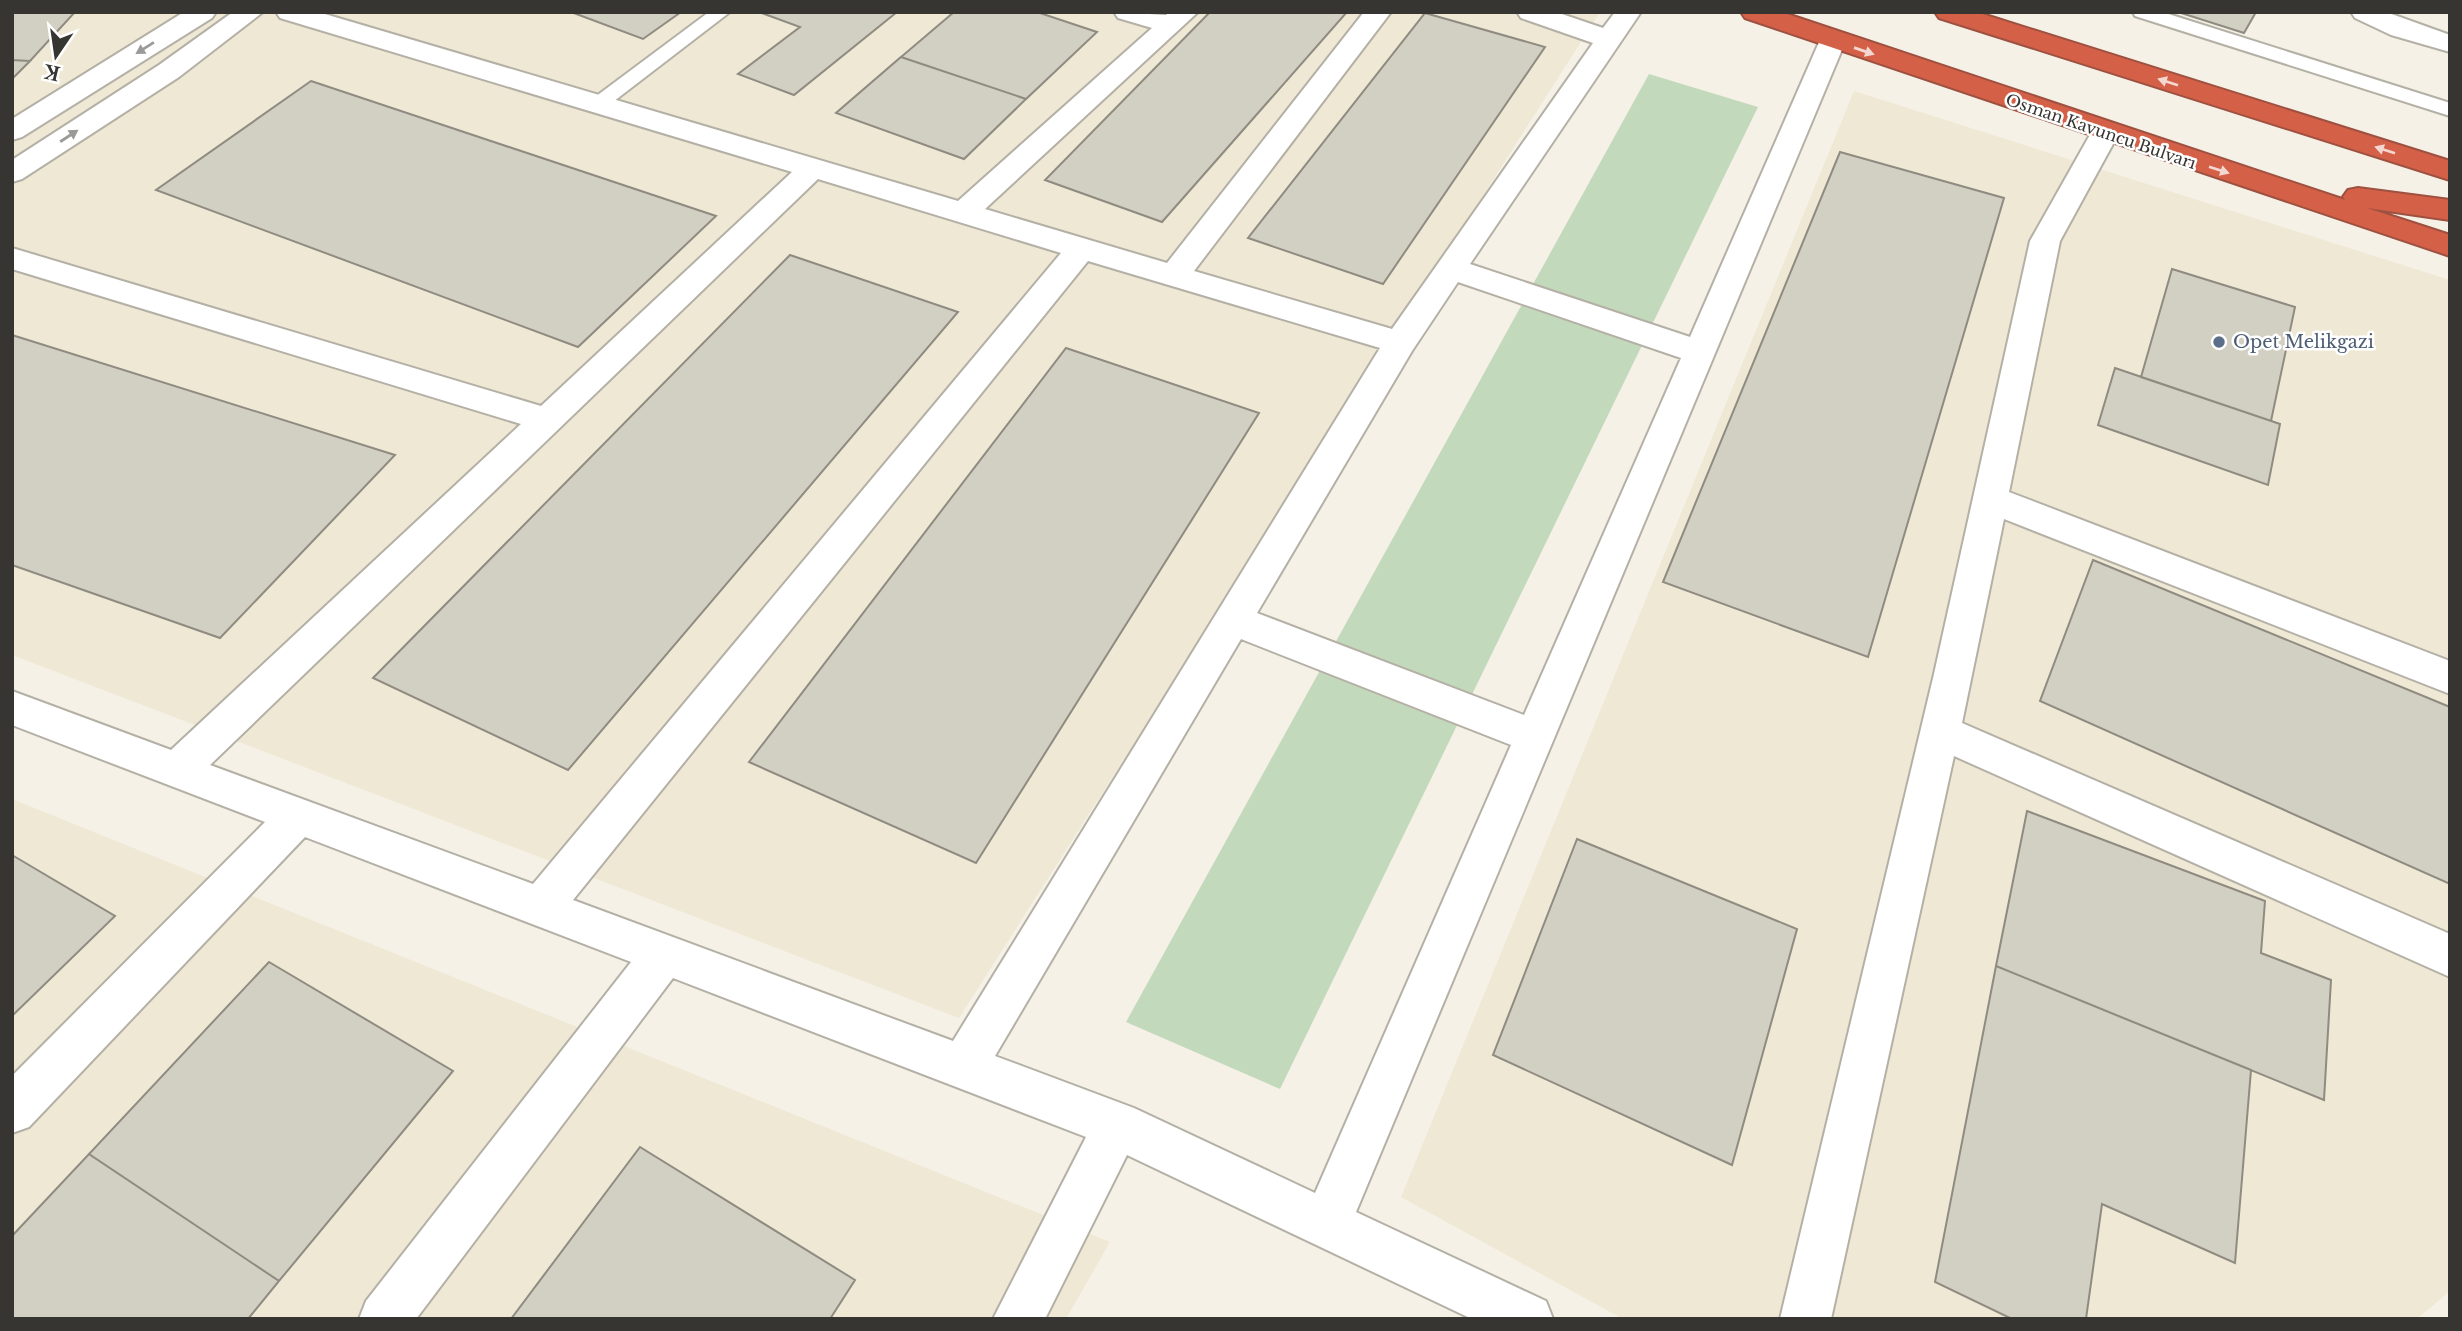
<svg xmlns="http://www.w3.org/2000/svg" width="2462" height="1331" font-family="'Libre Baskerville',serif">
  <rect width="100%" height="100%" fill="#f5f1e6"/>
  <path fill="#eee8d5" d="M12 12H1600L959 1018 12 655Z
    M1854 91 2450 280V1291L2417 1319H1623L1401 1197Z
    M12 799 1110 1242 1066 1319H12Z"/>
  <path fill="#c3d9bb" d="M1649 74 1758 107 1280 1089 1126 1022Z"/>
  <path fill="#d2cfc3" stroke="#8f8b81" stroke-width="2" d="M12 12H75L30 61 12 60Z
    M571 12H681L643 39Z
    M759 12H897L794 95 738 74 800 27Z
    M954 12H1037L1097 32 1026 99 901 57Z
    M1210 12H1347L1162 222 1045 180Z
    M2178 12H2256L2244 33Z
    M1425 13 1545 47 1383 284 1248 238Z
    M901 57 1026 99 964 159 836 113Z
    M12 60 30 61 12 79Z
    M311 81 716 216 578 347 156 190Z
    M1840 152 2004 198 1868 657 1663 582Z
    M790 255 958 312 568 770 373 678Z
    M2172 269 2295 307 2271 421 2141 377Z
    M12 335 395 455 220 638 12 565Z
    M1066 348 1259 413 976 863 749 762Z
    M2115 368 2280 424 2268 485 2098 425Z
    M2093 560 2450 707V884L2040 701Z
    M2027 811 2265 901 2261 953 2331 980 2324 1100 1996 966Z
    M1577 839 1797 929 1732 1165 1493 1055Z
    M12 855 115 916 12 1016Z
    M269 962 453 1071 279 1281 89 1154Z
    M1996 966 2251 1070 2235 1263 2102 1204 2086 1319H2012L1935 1282Z
    M640 1147 855 1280 830 1319H511Z
    M89 1154 279 1281 248 1319H12V1236Z"/>
  <g fill="none" stroke-linecap="round" stroke-linejoin="round">
    <g stroke="#b4b0a5" stroke-width="4">
      <path id="lane" d="M709 12H730L605 108H591L588 104 591 100Z
        M2133 12H2162L2450 103V116L2135 16Z"/>
    </g>
    <g stroke="#b4b0a5" stroke-width="4">
      <path id="street" d="M184 12H216L212 18 22 137 12 140V119Z
        M233 12H263L179 77 22 179 12 182V160L159 65Z
        M276 12H318L958 201 1152 28 1118 18 1114 12 1166 15 1169 12H1198L985 209 1167 263 1364 12H1391L1194 271 1392 329 1593 43 1521 18 1517 12H1556L1603 28 1615 12H1641L1470 264 1690 337 1820 40 1824 34H1842L1846 40 1356 1212 1546 1301 1553 1319H1472L1127 1155 1045 1319H993L1086 1137 673 978 416 1319H359L366 1301 631 962 305 837 29 1127 12 1133V1076L265 822 12 725V691L171 750 521 424 12 269V248L541 406 792 172 280 18ZM818 179 1061 253 533 884 210 765ZM1088 261 1380 348 953 1041 573 900ZM1458 282 1681 358 1524 715 1257 613 1412 351ZM1241 639 1511 745 1315 1193 1134 1108 995 1056Z
        M2351 12H2386L2450 35V52L2391 35 2355 18Z
        M2105 124 2115 127 2119 133 2060 241 2009 492 2450 661V694L2004 519 1962 723 2450 934V977L1954 756 1831 1319H1780L1934 674 2030 241 2091 133 2095 127Z"/>
    </g>
    <g stroke="#9e5140" stroke-width="4">
      <path id="highway" d="M1741 12H1781L2345 200 2343 197 2348 190 2358 188 2450 200V220L2367 208 2450 235V256L1745 18Z
        M1935 12H1976L2450 161V180L1939 18Z"/>
    </g>
    <use href="#lane" fill="#fff" fill-rule="evenodd"/>
    <use href="#street" fill="#fff" fill-rule="evenodd"/>
    <use href="#highway" fill="#d56048" fill-rule="evenodd"/>
  </g>
  <defs><path id="oneway-solid" d="M-6-.8H1V-3.2L6.5 0L1 3.2V.8H-6Z" transform="scale(1.75)"/></defs>
  <g fill="#9b9a98">
    <use href="#oneway-solid" transform="translate(145 48) rotate(148)"/>
    <use href="#oneway-solid" transform="translate(69 136) rotate(-33)"/>
  </g>
  <g fill="#f4d7d1">
    <use href="#oneway-solid" transform="translate(1864 51) rotate(19)"/>
    <use href="#oneway-solid" transform="translate(2168 82) rotate(-162)"/>
    <use href="#oneway-solid" transform="translate(2385 150) rotate(-162)"/>
    <use href="#oneway-solid" transform="translate(2219 170) rotate(18)"/>
  </g>
  <circle fill="#5c6f8a" stroke="#fff" stroke-width="2.5" cx="2219" cy="342" r="7"/>
  <g text-anchor="middle" stroke-width="5" stroke-linejoin="round" paint-order="stroke">
    <g font-size="16" fill="#373531" stroke="#fff">
      <text transform="translate(2101 131) rotate(19)" y="6">Osman Kavuncu Bulvarı</text>
    </g>
    <g font-size="18" fill="#4e5e75" stroke="#fff" text-anchor="start">
      <text x="2233" y="348">Opet Melikgazi</text>
    </g>
  </g>
  <rect width="2462" height="1331" fill="none" stroke="#373531" stroke-width="28"/>
  <g transform="translate(56 56) rotate(193)" stroke="#ffffff" stroke-width="5" paint-order="stroke">
  <path d="M0-5L12 26L0 18L-12 26Z" fill="#373531"/>
  <text y="-10" font-size="19" font-weight="bold" text-anchor="middle" fill="#373531">K</text>
  </g>
</svg>
